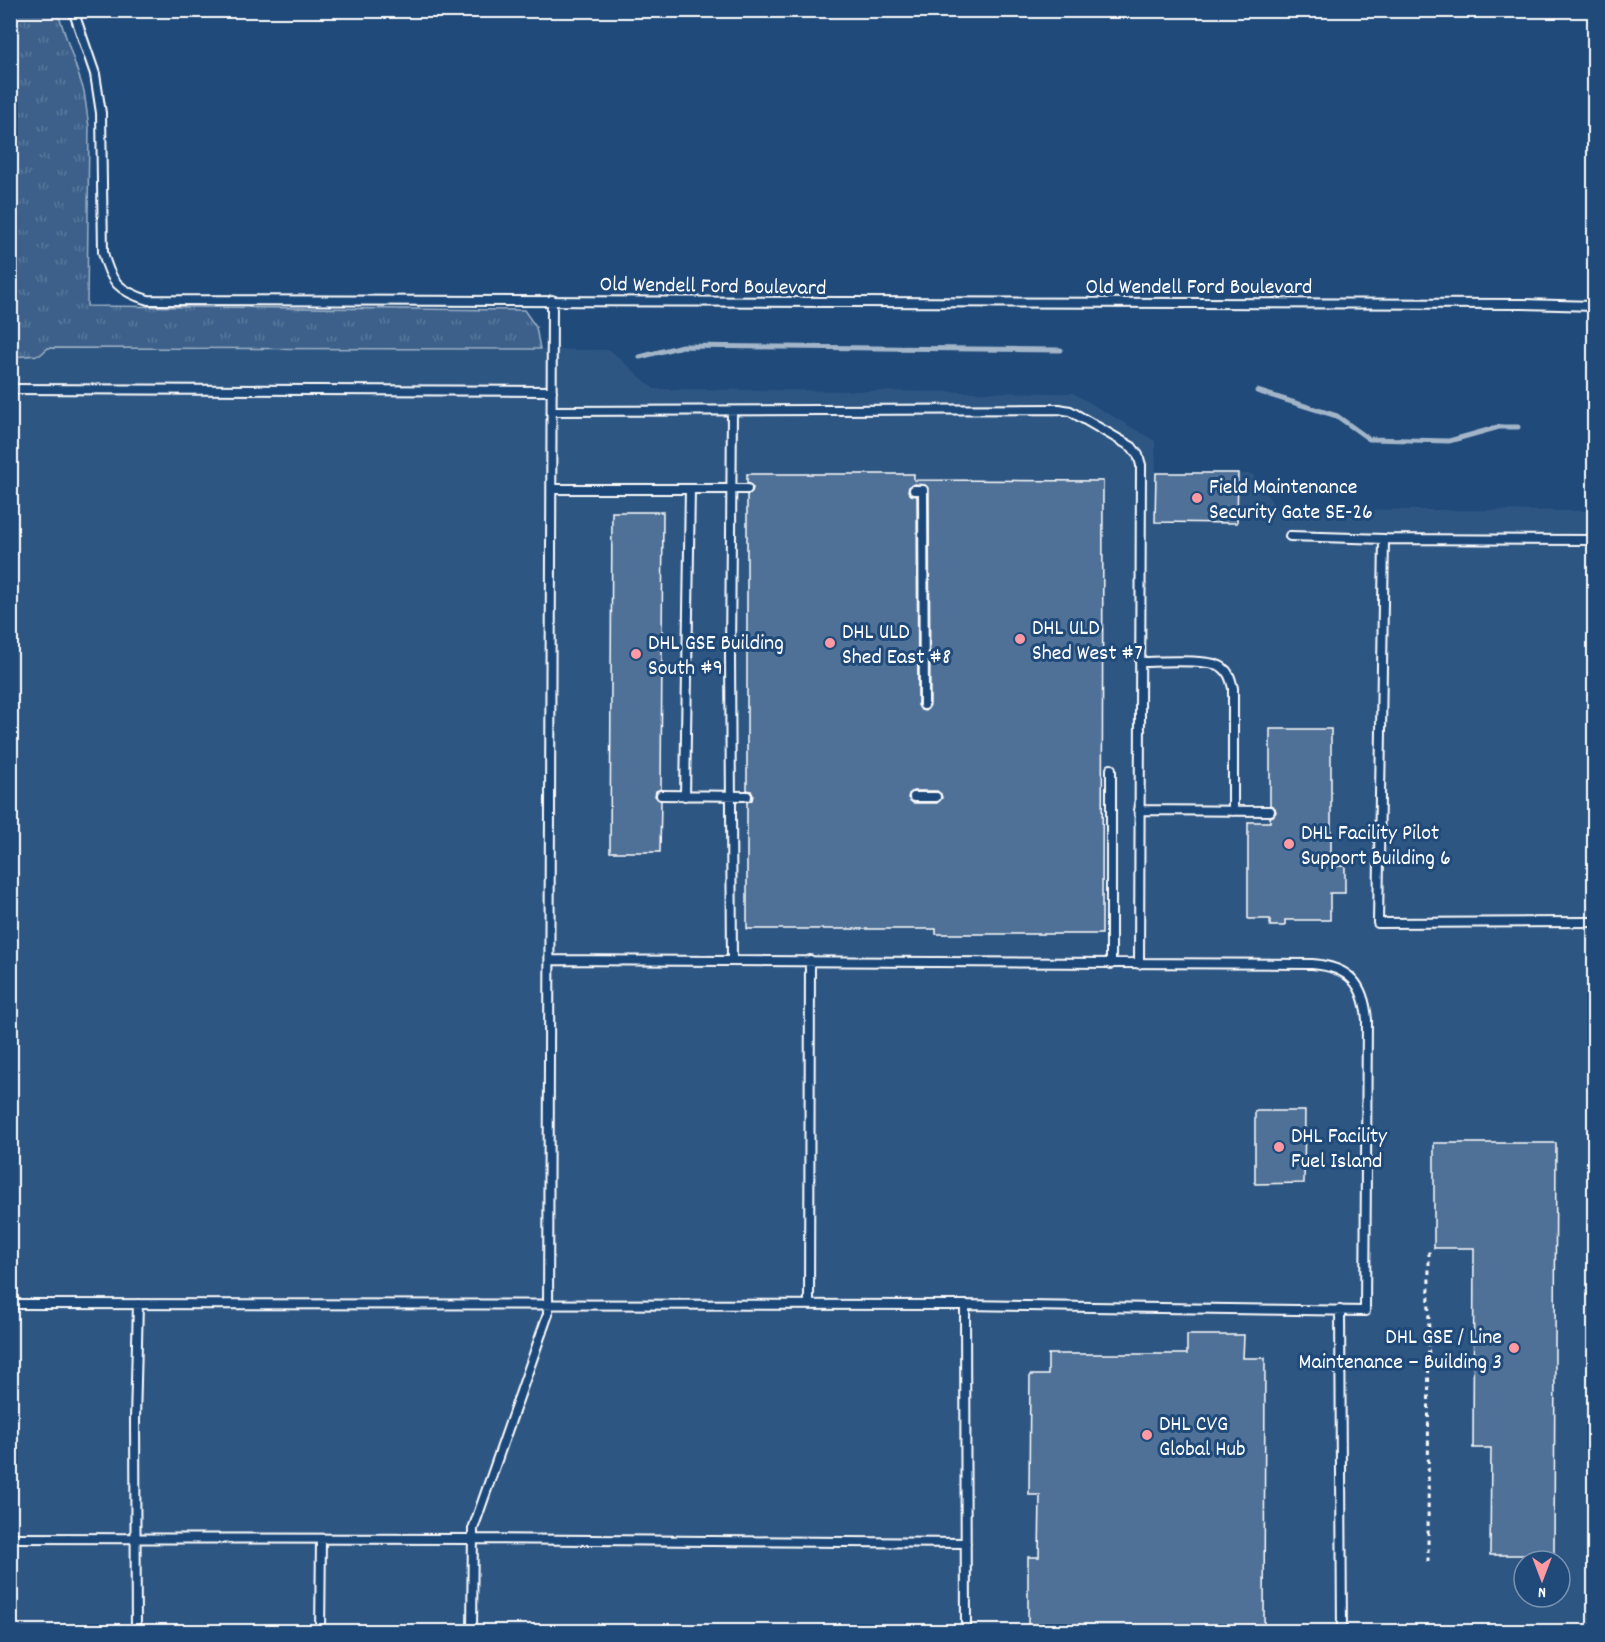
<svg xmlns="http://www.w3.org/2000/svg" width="1605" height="1642" font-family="Dekko,sans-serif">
  <defs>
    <pattern id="grass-tufts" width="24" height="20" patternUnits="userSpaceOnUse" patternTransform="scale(1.5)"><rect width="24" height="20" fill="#3c618b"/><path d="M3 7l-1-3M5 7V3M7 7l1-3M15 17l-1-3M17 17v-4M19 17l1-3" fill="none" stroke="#59799c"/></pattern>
  </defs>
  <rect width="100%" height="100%" fill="#1f4a7a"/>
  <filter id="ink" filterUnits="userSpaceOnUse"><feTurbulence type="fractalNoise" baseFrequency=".0167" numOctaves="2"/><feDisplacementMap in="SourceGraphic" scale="12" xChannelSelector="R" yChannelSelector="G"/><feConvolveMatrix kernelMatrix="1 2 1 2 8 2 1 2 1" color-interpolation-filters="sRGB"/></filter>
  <g filter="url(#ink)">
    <path fill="#2e5683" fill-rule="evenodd" d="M10 242 48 348 610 350 654 389 1073 393 1155 441 1156 473 1252 474 1277 509 1594 511V1631H11ZM1524 1561H1560V1597H1524Z"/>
    <path fill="url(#grass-tufts)" stroke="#9eb0c5" stroke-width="1.5" d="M10 11H54L60 19 84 91 89 127 87 306 524 310 536 327 540 349 48 348 40 355 11 357Z"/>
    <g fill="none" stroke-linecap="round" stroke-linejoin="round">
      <path stroke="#a3b5c8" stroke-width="5" d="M640 357 682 346 1061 350
        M1257 391 1337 416 1369 439 1449 441 1499 427H1518"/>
    </g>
    <path fill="#507197" stroke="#fff" stroke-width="1.5" fill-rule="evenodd" d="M1156 473H1238L1237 523 1155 522Z
      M747 474H914V480L1103 481 1102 934H936V929H747V802L752 800 753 795 751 791 747 790V495L752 492 753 488 750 484 747 483ZM914 484 925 485 929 490 930 705 925 711 921 710 918 705 917 496 911 495 908 491 909 487ZM913 791H937L941 794 942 798 937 803H913L908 798 909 794Z
      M612 512H663L661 789 656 791 655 796 661 801 660 852H610Z
      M1270 729H1331V866H1345V893H1330V920H1285V926H1270V919H1248V822H1270V817L1273 816 1276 812 1275 808 1270 805Z
      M1255 1111H1305L1304 1183 1255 1184Z
      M1434 1143H1556L1554 1555H1490L1491 1448H1473L1474 1248H1434Z
      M1187 1335H1244L1243 1358H1265L1264 1632H1028V1557H1039L1040 1495H1029L1030 1375H1048V1354H1187Z"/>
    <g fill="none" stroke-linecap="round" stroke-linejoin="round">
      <g stroke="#fff" stroke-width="12">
        <path id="service" d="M73 10 95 74 101 113 103 252C110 282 119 291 148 300L1523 304 1594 306
          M10 389 552 391
          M552 411 1059 409 1070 411 1132 447 1138 455 1141 465 1139 964
          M732 411 730 656 732 961
          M552 489H747
          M914 490H923L924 705
          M1290 536 1384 539
          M1594 540 1384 539 1378 923 1594 922
          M1140 662C1157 662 1212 658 1223 668 1230 673 1231 681 1233 688V811
          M1111 769V964
          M661 795 747 796
          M685 796 690 489
          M914 797H936
          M1139 810 1270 811
          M10 1304 965 1305 1365 1311 1367 1020C1364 983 1349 967 1312 964L550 960
          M809 1305 810 960
          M965 1305 966 1632
          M1340 1310 1342 1632
          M10 1538 473 1539 966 1543
          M136 1632 135 1420 138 1304
          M320 1632 321 1539
          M472 1632 473 1529 548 1314 552 300"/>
      </g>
      <path stroke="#fff" stroke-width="3" stroke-dasharray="4.5 4.5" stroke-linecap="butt" d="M1428 1562 1429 1249"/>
      <use href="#service" stroke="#1f4a7a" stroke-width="8"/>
    </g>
  </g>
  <g fill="#ff9aa2" stroke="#1f4a7a" stroke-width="2">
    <circle cx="1197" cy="498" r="6"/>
    <circle cx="1020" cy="639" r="6"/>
    <circle cx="830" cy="643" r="6"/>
    <circle cx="636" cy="654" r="6"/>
    <circle cx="1289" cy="844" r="6"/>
    <circle cx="1279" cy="1147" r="6"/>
    <circle cx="1514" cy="1348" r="6"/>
    <circle cx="1147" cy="1435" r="6"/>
  </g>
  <g text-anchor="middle" stroke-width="6" stroke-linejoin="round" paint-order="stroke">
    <g font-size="22" fill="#fff" stroke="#1f4a7a">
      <text transform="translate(713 284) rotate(1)" y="8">Old Wendell Ford Boulevard</text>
      <text x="1199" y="293">Old Wendell Ford Boulevard</text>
    </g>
    <g font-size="22" fill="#fff" stroke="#1f4a7a" text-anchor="start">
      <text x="1209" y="493">Field Maintenance<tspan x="1209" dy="25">Security Gate SE-26</tspan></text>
      <text x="1032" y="634">DHL ULD<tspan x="1032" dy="25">Shed West #7</tspan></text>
      <text x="842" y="638">DHL ULD<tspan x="842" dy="25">Shed East #8</tspan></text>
      <text x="648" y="649">DHL GSE Building<tspan x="648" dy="25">South #9</tspan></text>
      <text x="1301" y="839">DHL Facility Pilot<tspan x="1301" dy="25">Support Building 6</tspan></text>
      <text x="1291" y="1142">DHL Facility<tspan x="1291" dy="25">Fuel Island</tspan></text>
      <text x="1502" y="1343" text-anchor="end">DHL GSE / Line<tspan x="1502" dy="25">Maintenance – Building 3</tspan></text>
      <text x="1159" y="1430">DHL CVG<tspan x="1159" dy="25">Global Hub</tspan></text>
    </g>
  </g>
  <rect width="1605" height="1642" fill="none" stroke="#1f4a7a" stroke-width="36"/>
  <rect x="18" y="18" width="1569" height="1606" fill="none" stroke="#fff" stroke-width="2" filter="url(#ink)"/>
  <g transform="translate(1542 1579) rotate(180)"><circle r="28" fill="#1f4a7a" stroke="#7992af" stroke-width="1.5"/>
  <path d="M0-4.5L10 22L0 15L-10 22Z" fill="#ff9aa2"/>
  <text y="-9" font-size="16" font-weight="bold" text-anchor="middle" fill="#ffffff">N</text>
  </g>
</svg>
